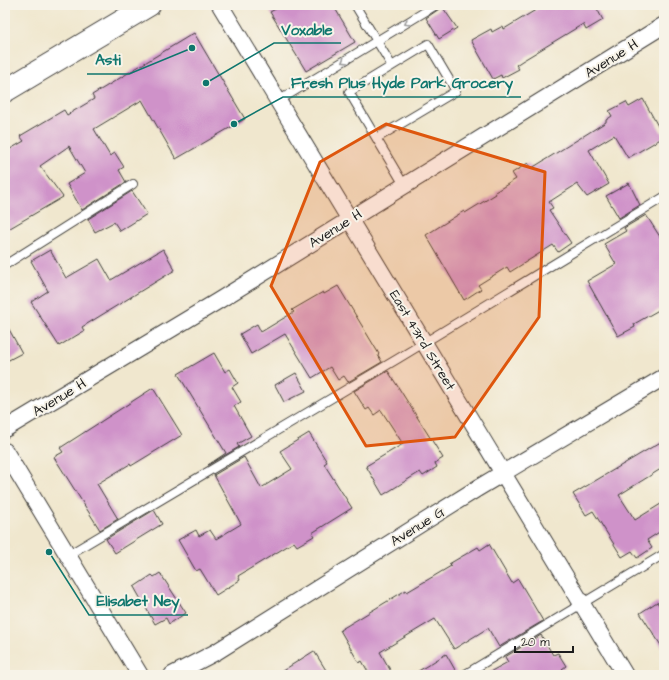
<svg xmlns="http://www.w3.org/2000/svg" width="669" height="680" font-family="'Architects Daughter',sans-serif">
  <rect width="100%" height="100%" fill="#f7f3e8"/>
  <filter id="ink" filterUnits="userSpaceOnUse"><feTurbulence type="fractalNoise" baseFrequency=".025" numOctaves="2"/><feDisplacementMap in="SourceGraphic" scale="8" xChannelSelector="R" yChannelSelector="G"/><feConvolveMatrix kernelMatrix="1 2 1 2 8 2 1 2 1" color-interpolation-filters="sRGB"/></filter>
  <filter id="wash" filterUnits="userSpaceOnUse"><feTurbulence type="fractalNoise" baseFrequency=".012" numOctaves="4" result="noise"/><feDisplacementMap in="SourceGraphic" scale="16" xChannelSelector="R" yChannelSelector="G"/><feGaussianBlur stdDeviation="0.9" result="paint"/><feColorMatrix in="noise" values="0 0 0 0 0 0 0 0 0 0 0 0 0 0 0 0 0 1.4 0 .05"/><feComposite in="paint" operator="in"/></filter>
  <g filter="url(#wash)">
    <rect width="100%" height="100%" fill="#f0e7ce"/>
    <g id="blocks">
      <path fill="#cf92c9" d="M283 5H333L355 42 306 71 270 12Z
        M441 5 457 28 439 39 426 18 439 9Z
        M544 5H595L603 20 586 30 583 24 522 61 516 65 519 69 502 78 501 75 493 79 471 40 491 29 492 32 503 26 504 29Z
        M194 33 245 119 176 159 142 100 94 129 110 156 115 153 124 167 119 170 126 182 82 210 67 184 85 173 69 146 40 166 63 197 5 231V152L24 141 20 136 64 110 67 115 94 99 92 95Z
        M643 99 664 137 628 158 614 135 589 150 609 184 587 197 577 184 549 202 553 208 549 210 571 243 558 252 553 245 510 272 507 267 478 285 481 289 464 300 426 235 464 211 465 213 496 194 495 192 516 179 512 173 528 163 532 168 606 122V120L612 116 609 111 626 102 629 107Z
        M629 183 640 205 619 218 606 196Z
        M132 191 147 214 120 231 114 222 95 232 88 219Z
        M646 215 664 243V307L634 324 635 327 618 336 587 281 616 264 604 244 626 231 624 228Z
        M163 249 175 270 82 327 84 331 59 346 31 302 48 291 31 261 50 250 66 278 99 259 111 280Z
        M338 286 379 354 378 355 382 362 348 382 344 376 338 380 330 367 312 378 285 334 251 354 240 334 257 324 261 332 294 312 292 310 323 292 324 294Z
        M5 322 22 353 5 362Z
        M214 353 225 372 230 369 238 383 232 387 241 402 234 406 251 436 237 444 239 447 208 465 226 453 178 374Z
        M388 371 443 458 435 463 437 467 423 476 420 472 383 495 366 466 403 444 381 410 374 415 369 408 366 410 354 391Z
        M296 373 306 391 284 402 275 385Z
        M153 388 182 435 131 466 130 464 97 484 118 519 100 530 54 457 63 452 60 448Z
        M309 433 327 462 324 464 352 508 312 533 314 536 297 546 294 542 238 576 240 580 216 595 200 569 196 571 178 540 196 530 199 536 210 530 216 539 241 524 214 475 244 457 261 488 292 469 280 451Z
        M664 440V467L619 495 635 520 664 502V529L647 540 652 548 637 558 632 551 622 557 593 511 586 515 573 494Z
        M154 510 162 524 115 553 106 539Z
        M489 544 512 583 518 579 543 621 499 647 488 628 454 649 435 619 380 652 393 675H370L362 661 359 663 340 630 406 590 407 592 451 566 449 564 478 547 480 550Z
        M160 573 186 613 169 624 166 618 155 624 134 587 152 575 154 577Z
        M657 602 664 613V650L640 613Z
        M541 635 553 655 558 653 566 666 562 669 566 675H484L508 662 505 657Z
        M314 651 329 675H276Z
        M446 654 458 675H412Z"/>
    </g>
  </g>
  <g filter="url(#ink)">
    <use href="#blocks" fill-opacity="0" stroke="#3c3a37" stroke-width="1"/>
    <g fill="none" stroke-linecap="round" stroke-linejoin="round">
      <g stroke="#3c3a37" stroke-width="10">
        <path id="lane" d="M355 5 392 66
          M278 101 436 5
          M377 138 456 91 428 44 349 92 404 185
          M5 265 133 184
          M68 555 399 358 664 197
          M464 675 664 554"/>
      </g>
      <g stroke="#3c3a37" stroke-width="18">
        <path id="street" d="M220 5 625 675
          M5 429 218 301 664 25
          M5 451 140 675
          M172 675 216 652 478 488 664 377"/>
      </g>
      <g stroke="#3c3a37" stroke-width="24">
        <path id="secondary" d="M5 91 149 5"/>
      </g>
      <use href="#lane" stroke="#fff" stroke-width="8"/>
      <use href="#street" stroke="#fff" stroke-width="16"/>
      <use href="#secondary" stroke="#fff" stroke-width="22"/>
    </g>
    <defs><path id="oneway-chevron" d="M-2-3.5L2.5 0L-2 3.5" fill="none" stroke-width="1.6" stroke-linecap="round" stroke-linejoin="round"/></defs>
    <g stroke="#999">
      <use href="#oneway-chevron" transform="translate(407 23) rotate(149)"/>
      <use href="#oneway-chevron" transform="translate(344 61) rotate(149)"/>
    </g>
  </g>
  <path fill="#de560d" fill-opacity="0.2" stroke="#de560d" stroke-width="3" stroke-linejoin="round" d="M386 124 545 172 539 317 455 437 366 446 271 286 320 162Z"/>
  <g text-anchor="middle" stroke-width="4" stroke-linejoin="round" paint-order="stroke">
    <g font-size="14" fill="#1c1c1c" stroke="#f7f3e8">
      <text transform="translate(611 58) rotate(-32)" y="5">Avenue H</text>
      <text transform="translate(335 228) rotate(-32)" y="5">Avenue H</text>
      <text transform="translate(423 340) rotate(59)" y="5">East 43rd Street</text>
      <text transform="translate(59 397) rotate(-31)" y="5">Avenue H</text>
      <text transform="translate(417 526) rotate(-32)" y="5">Avenue G</text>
    </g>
  </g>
  <path fill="none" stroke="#0f766e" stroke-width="1.5" d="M206 83L274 43H341M192 48L129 74H87M234 124L283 97H521M49 552L89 615H188"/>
  <g fill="#0f766e" stroke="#f7f3e8" stroke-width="1.5">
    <circle cx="206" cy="83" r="4"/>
    <circle cx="192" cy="48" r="4"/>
    <circle cx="234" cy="124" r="4"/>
    <circle cx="49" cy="552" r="4"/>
  </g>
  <g font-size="15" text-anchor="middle" font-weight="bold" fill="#0f766e" stroke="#f7f3e8" stroke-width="4" stroke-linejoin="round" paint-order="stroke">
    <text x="307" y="35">Voxable</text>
    <text x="108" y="65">Asti</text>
    <text x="402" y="88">Fresh Plus Hyde Park Grocery</text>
    <text x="138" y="606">Elisabet Ney</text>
  </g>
  <rect width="669" height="680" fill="none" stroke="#f7f3e8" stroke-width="20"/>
  <path d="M515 646v6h58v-6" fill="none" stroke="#1c1c1c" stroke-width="2"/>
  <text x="521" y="646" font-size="12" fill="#1c1c1c" stroke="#f7f3e8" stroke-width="3" paint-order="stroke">20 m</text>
</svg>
